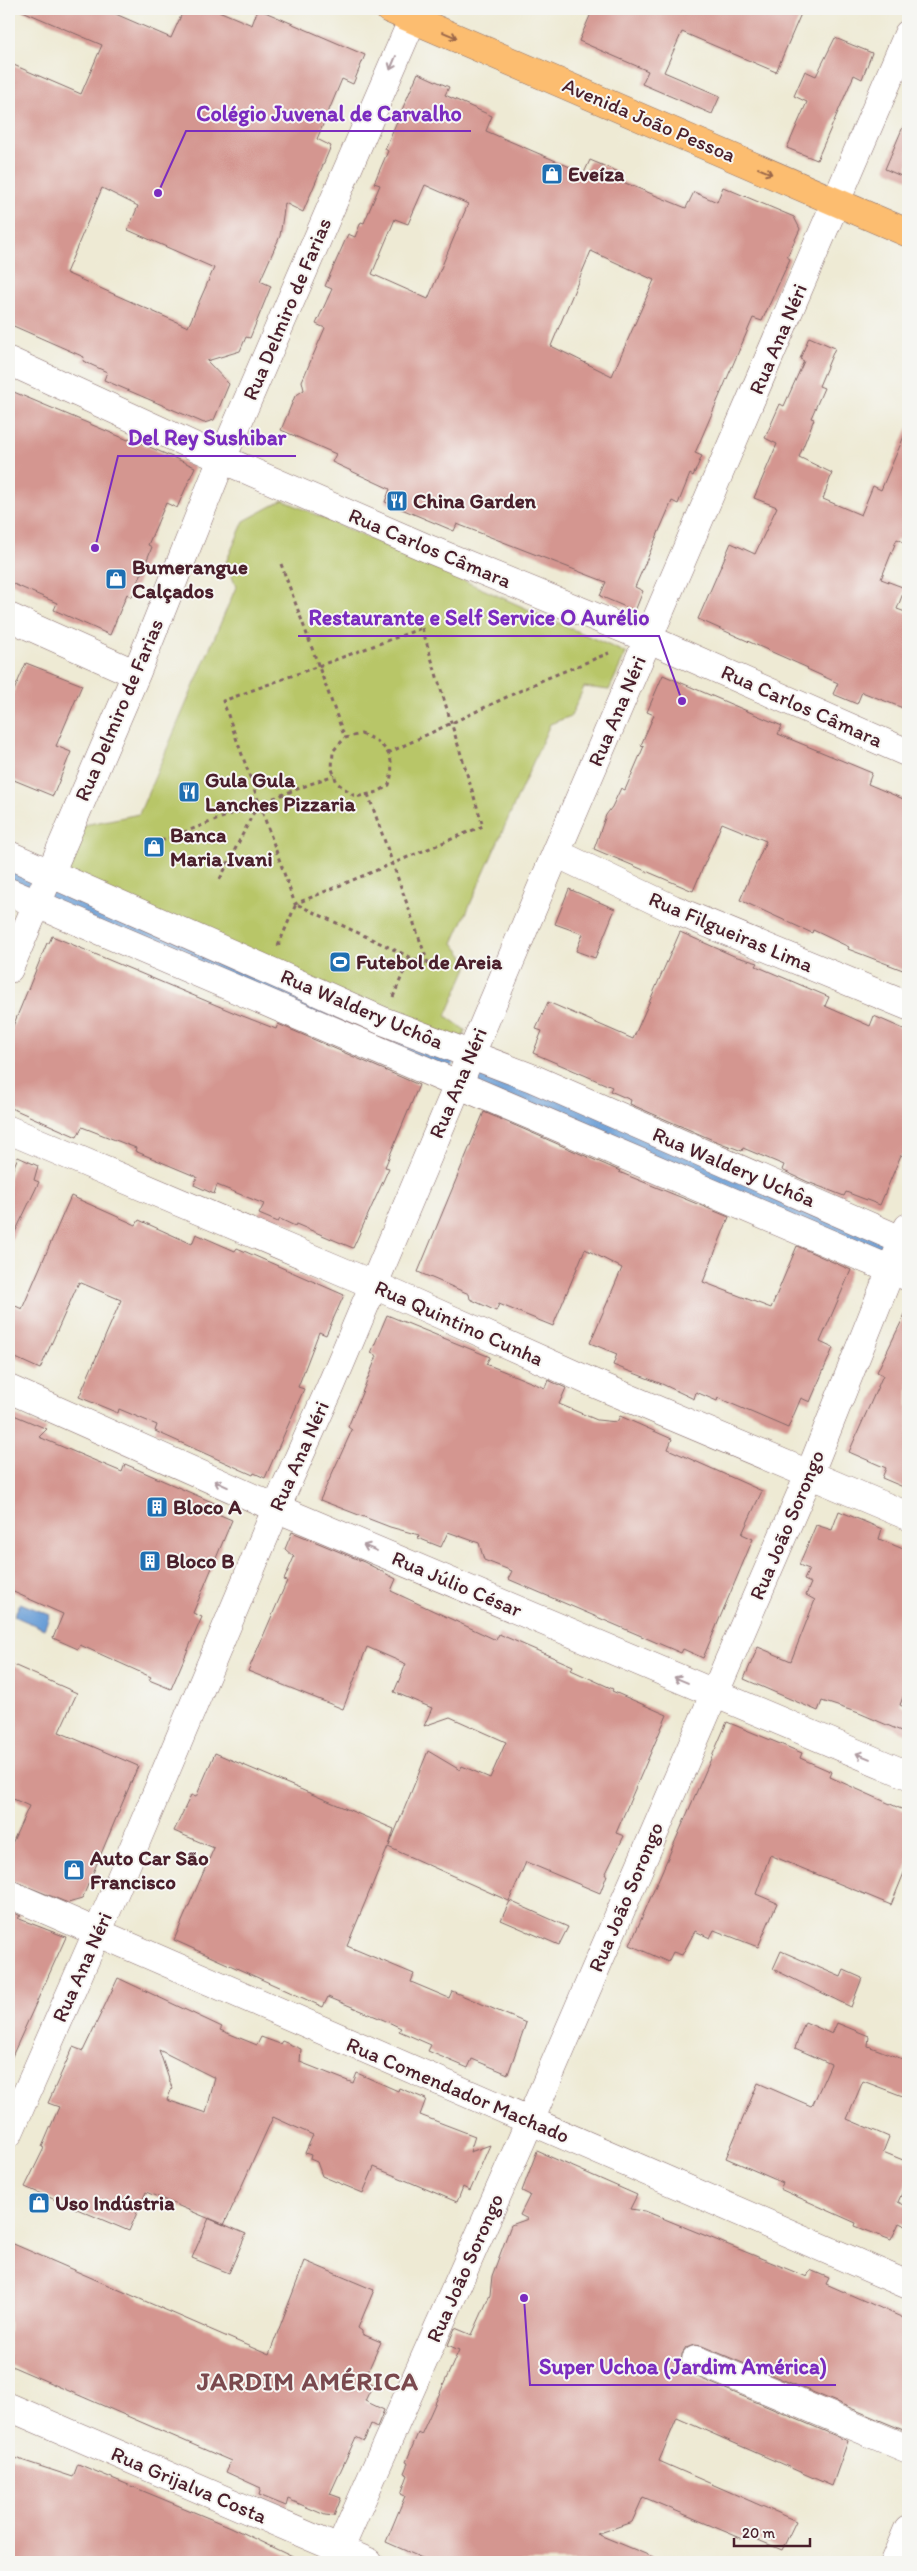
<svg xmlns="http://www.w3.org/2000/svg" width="917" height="2571" font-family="Itim,sans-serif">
  <rect width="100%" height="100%" fill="#f6f6f2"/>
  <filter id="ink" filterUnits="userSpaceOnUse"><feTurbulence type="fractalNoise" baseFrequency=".02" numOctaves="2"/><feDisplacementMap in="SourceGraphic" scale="10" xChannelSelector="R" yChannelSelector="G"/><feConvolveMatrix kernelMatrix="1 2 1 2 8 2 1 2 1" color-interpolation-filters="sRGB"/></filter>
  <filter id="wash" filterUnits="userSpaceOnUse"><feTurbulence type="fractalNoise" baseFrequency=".0096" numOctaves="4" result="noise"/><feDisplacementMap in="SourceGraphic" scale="20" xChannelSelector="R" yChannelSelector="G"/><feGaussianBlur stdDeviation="1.12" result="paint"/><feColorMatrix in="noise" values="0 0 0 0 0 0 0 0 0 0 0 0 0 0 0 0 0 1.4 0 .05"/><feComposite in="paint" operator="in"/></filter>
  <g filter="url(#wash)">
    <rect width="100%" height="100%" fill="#eeead4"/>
    <path fill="#b8c668" stroke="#81724a" d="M283 500 626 653 609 690 584 687 571 716 550 724 453 943 469 963 446 1016 465 1030 459 1050 63 872 84 825 139 814 236 587 226 562 244 521Z"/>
    <path fill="#6a9fd7" stroke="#5a5f81" d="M20 1603 50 1615 44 1629 14 1616Z"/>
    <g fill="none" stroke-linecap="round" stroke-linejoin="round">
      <path stroke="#6a9fd7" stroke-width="26" d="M9 873 442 1059
        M489 1079 877 1246"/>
    </g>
    <g id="blocks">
      <path fill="#d49690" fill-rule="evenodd" d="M18 9H104L171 38 184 9H214L252 25 258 9 365 55 353 84 342 79 317 139 331 146 303 212 285 203 280 236 260 281 271 286 250 338 246 337 240 351 207 361 229 384 214 420 204 423 104 380 107 372 83 361 84 357 9 324V63L81 94 102 45ZM102 188 138 206 128 230 214 268 188 327 66 273Z
        M593 9H803L776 72 682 32 664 72 720 96 712 114 642 84 648 71 579 41Z
        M835 38 872 53 862 79 854 75 817 160 787 148 807 102 794 96 805 71 816 76Z
        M418 73 449 87 445 95 492 116 486 131 584 173 590 160 621 173 618 180 686 208 694 192 717 202 723 187 794 217 800 229 787 257 790 259 762 321 753 318 695 453 702 456 693 476 690 474 678 504 672 501 635 587 643 591 635 611 600 596 606 582 457 524 454 531 385 502 390 489 332 462 336 454 281 430 295 396 304 390 302 381 325 328 316 324 332 289 325 286 348 234 355 237 361 222 364 223 380 185 374 183 388 151 385 149ZM425 185 468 204 428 299 372 274 395 219 408 224ZM591 251 654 280 612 376 551 346Z
        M908 115V179L885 169Z
        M809 337 835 348 819 386 824 388 811 418 814 419 799 457 832 473 823 499 861 515 873 486 881 490 908 427V544L897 539 881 579 905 588 897 609 908 613V710L862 692 857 704 833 694 838 683 807 669 808 668 698 619 731 543 755 554 777 507 754 498 777 444 765 438 780 404 784 406 804 361 800 359Z
        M9 390 128 440 129 438 195 467 177 508 166 503 148 545 152 547 132 597 127 594 110 635 54 610 57 603 9 582Z
        M26 663 82 685 56 746 71 752 53 796 9 778V702Z
        M663 675 782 726 778 734 872 773 868 784 908 801V972L848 949 849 947 813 930 812 933 740 900 766 841 722 823 693 891 594 849 606 815 612 807 621 788 625 790 644 746 641 745 654 715 647 712Z
        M569 889 615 909 595 958 576 951 583 934 555 924Z
        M680 932 734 956 758 963 756 966 829 997 825 1006 870 1026 874 1016 908 1031V1159L901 1155 880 1205 846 1192 844 1196 808 1182 782 1170 784 1165 743 1148 742 1151 713 1140 630 1104 631 1100 610 1091 612 1087 533 1053 542 1031 536 1029 548 1002 633 1039Z
        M52 936 235 1013 276 1029 278 1024 419 1085 385 1167 389 1168 353 1248 296 1224 295 1226 280 1219 278 1222 259 1214 264 1204 217 1185 214 1194 194 1185 197 1177 135 1151 136 1148 82 1127 77 1137 9 1107V1036L47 943H49Z
        M484 1112 620 1171 619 1172 729 1217 703 1282 771 1308 797 1246 851 1270 820 1342 833 1348 810 1402 801 1398 788 1428 718 1398 717 1401 696 1392 694 1399 662 1384 613 1365 617 1354 590 1343 622 1268 585 1249 553 1326 499 1304 496 1311 470 1299 469 1294 418 1272Z
        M18 1157 38 1166 34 1180 39 1182 9 1245V1178Z
        M71 1196 136 1225 139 1220 192 1244 196 1234 235 1251 237 1248 344 1295 326 1335 319 1332 298 1387 304 1389 265 1478 254 1473 253 1475 155 1431 157 1425 119 1409 118 1413 79 1397 121 1300 79 1282 40 1369 9 1355V1303L22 1309Z
        M908 1308V1489L882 1478 886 1468 849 1452 883 1375 877 1372Z
        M387 1315 490 1357 486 1364 545 1388 548 1380 566 1388 559 1404 597 1420 617 1422 620 1416 672 1439 668 1449 762 1491 742 1534 753 1539 703 1658 683 1649 681 1653 508 1579 512 1571 484 1560 479 1543 448 1532 441 1547 418 1538 419 1535 390 1527 320 1500 352 1430 348 1427 377 1356 371 1353Z
        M9 1413 47 1429 39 1437 122 1472 125 1464 221 1506 218 1514 232 1520 193 1613 202 1617 171 1689 149 1680 151 1677 80 1645 78 1649 53 1638 63 1614 9 1590Z
        M839 1511 882 1529 879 1539 908 1551V1684L900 1705 908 1709V1734L859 1713 822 1701 818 1711 744 1679 758 1647 791 1661 815 1600 806 1595 811 1583 804 1580 809 1569 799 1565 816 1525 832 1530Z
        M292 1532 364 1562 396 1579 391 1591 496 1640 499 1634 573 1666 571 1670 613 1689 612 1691 667 1715 616 1833 624 1836 605 1875H607L600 1893 526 1862 509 1901 388 1847 347 1946 414 1974 411 1982 449 1998 452 1991 526 2023 508 2074 472 2059 468 2068 428 2051 431 2045 399 2031 401 2028 384 2020 328 1997 323 2007 174 1940 214 1848 174 1831 191 1795 196 1797 215 1753 394 1829 389 1846 428 1751 460 1770 462 1766 490 1778 506 1742 450 1717 424 1726 432 1708 394 1692 406 1664 367 1647 343 1709 248 1671 287 1581 284 1580 294 1557 285 1549Z
        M9 1663 77 1693 59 1732 138 1766 82 1899 68 1903 9 1879V1850L29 1806 9 1797Z
        M727 1722 802 1753 800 1758 832 1772 830 1777 908 1812V1863L891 1905 770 1855 756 1894 777 1903 758 1947 714 1930 710 1938 695 1931 682 1955 673 1952 668 1962 630 1945Z
        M510 1901 568 1927 559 1945 501 1920Z
        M9 1911 21 1916 17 1918 66 1937 9 2063Z
        M781 1951 841 1977 844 1970 862 1978 851 2007 773 1969Z
        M118 1978 222 2027 220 2030 257 2045 261 2037 280 2044 282 2041 301 2049 300 2062 353 2083 357 2073 398 2091 399 2088 426 2099 420 2115 475 2136 470 2152 490 2145 470 2191 463 2187 457 2202 374 2167 363 2193 322 2176 317 2162 310 2159 311 2155 305 2153 313 2135 273 2117 224 2225 146 2192 129 2231 25 2187 44 2148 42 2147 59 2107 48 2103 73 2047 83 2051ZM159 2050 215 2078 206 2113 167 2100 172 2088Z
        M805 2022 832 2034 837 2023 869 2036 868 2046 908 2061V2098L863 2081 847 2119 889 2137 883 2152 908 2162V2180L898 2202 908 2207V2227L899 2223 891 2240 855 2226 856 2223 780 2189 783 2183 726 2158 758 2083 811 2106 813 2104 831 2064 795 2048Z
        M537 2151 637 2195 630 2209 645 2211 807 2277 810 2270 829 2278 826 2284 908 2320V2432L702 2346 694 2345 686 2348 682 2354 681 2362 684 2370 690 2374 848 2441 832 2486 677 2418 659 2461 796 2521 782 2550 746 2535 743 2539 643 2497 632 2522 597 2534 665 2562H431L386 2542 405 2496 401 2494 408 2475 404 2473 408 2463 406 2462 418 2433 421 2435 459 2350 448 2345 455 2328 472 2335 490 2295 492 2276 511 2225 528 2219 520 2215 530 2195 522 2191Z
        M209 2218 246 2234 229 2273 192 2258Z
        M9 2242 269 2355 305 2261 374 2290 358 2328 362 2331V2334L381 2342 364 2380 373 2384 365 2401 384 2410 377 2427 371 2424 364 2441 356 2437 330 2494 341 2498 334 2516 325 2515 288 2499 286 2506 259 2495 261 2488 226 2472 231 2461 9 2365Z
        M9 2456 73 2477 78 2464 230 2527 303 2562H9Z"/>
    </g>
  </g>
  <g filter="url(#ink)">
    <use href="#blocks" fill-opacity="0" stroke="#836666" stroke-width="1"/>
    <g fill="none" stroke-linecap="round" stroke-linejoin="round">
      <g stroke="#836666" stroke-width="29">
        <path id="minor" d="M9 361 222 459 429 549 649 639 908 753
          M9 617 136 674
          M556 853 673 909 908 1006
          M9 855 383 1021 532 1078 908 1243
          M9 892 908 1277
          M9 969 136 674 222 459 417 9
          M9 1130 372 1284 591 1382 908 1516
          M9 1389 276 1508 908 1775
          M9 1894 908 2285
          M9 2133 111 1901 285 1488 330 1388 556 853 908 34
          M696 2360 908 2449
          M9 2407 369 2562
          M334 2562 519 2146 809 1475 908 1227
          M894 2562 908 2529"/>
      </g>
      <g stroke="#836666" stroke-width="29">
        <path id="major" d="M389 9 908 233"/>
      </g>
      <path stroke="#836666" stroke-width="3" stroke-dasharray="4 4" stroke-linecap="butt" d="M281 564 345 738
        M422 628 483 826 295 904 223 701Z
        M361 734C387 743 397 758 389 785L378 792 356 797 337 783 332 769 333 751 345 738Z
        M388 753 545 679 609 653
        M368 794 429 966
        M161 841 334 775
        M220 879 258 804
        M278 946 296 904 410 957
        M393 997 410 957 428 965"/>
      <use href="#minor" stroke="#fff" stroke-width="28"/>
      <use href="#major" stroke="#fcbd6f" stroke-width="28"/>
    </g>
    <defs><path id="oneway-shaft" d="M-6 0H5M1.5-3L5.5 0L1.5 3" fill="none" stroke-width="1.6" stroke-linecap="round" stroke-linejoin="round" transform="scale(1.25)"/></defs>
    <g stroke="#9a664a">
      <use href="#oneway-shaft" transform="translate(450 35) rotate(23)"/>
      <use href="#oneway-shaft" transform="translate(765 171) rotate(23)"/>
    </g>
    <g stroke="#ae9aa0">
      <use href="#oneway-shaft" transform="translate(393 63) rotate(113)"/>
      <use href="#oneway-shaft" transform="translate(221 1484) rotate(-156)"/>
      <use href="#oneway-shaft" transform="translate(370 1548) rotate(-157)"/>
      <use href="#oneway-shaft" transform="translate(681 1680) rotate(-157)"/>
      <use href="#oneway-shaft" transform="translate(863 1756) rotate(-158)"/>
    </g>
  </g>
  <defs>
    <g id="shop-square" transform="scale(1.125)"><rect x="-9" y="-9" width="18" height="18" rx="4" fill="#1f6fb2" stroke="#f6f6f2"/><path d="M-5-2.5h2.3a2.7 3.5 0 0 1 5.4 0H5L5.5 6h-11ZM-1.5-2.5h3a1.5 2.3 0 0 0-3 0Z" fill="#fff"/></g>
    <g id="restaurant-square" transform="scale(1.125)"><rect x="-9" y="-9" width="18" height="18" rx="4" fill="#1f6fb2" stroke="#f6f6f2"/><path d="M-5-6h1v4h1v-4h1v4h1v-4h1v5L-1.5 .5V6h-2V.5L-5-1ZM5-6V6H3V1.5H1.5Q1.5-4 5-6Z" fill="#fff"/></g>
    <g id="stadium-square" transform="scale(1.125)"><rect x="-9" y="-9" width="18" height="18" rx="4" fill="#1f6fb2" stroke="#f6f6f2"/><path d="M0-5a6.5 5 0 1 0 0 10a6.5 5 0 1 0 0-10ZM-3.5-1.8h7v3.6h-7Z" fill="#fff"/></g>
    <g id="building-square" transform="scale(1.125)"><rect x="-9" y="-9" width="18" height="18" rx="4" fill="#1f6fb2" stroke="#f6f6f2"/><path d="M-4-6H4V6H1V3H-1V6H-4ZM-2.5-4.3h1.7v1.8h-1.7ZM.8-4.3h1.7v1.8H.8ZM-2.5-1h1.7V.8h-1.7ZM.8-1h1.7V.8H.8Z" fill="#fff"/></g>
  </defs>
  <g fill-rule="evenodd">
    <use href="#shop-square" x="552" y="174"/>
    <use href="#restaurant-square" x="397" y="501"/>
    <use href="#shop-square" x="116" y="579"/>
    <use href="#restaurant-square" x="189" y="792"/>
    <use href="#shop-square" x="154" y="847"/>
    <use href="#stadium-square" x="340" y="962"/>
    <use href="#building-square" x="157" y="1507"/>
    <use href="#building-square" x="150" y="1561"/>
    <use href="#shop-square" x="74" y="1870"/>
    <use href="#shop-square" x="39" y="2203"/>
  </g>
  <g text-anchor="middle" stroke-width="4" stroke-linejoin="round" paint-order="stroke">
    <g font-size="21" fill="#4a1f2b" stroke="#f6f6f2">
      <text transform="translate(649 120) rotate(23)" y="7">Avenida João Pessoa</text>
      <text transform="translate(287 309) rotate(-67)" y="7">Rua Delmiro de Farias</text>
      <text transform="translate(778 339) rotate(-67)" y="7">Rua Ana Néri</text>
      <text transform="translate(430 548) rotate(23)" y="7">Rua Carlos Câmara</text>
      <text transform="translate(802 706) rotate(24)" y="7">Rua Carlos Câmara</text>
      <text transform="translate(119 710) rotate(-67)" y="7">Rua Delmiro de Farias</text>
      <text transform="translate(617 711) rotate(-67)" y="7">Rua Ana Néri</text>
      <text transform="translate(731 932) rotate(23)" y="7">Rua Filgueiras Lima</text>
      <text transform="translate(362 1009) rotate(23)" y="7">Rua Waldery Uchôa</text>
      <text transform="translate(458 1083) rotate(-67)" y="7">Rua Ana Néri</text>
      <text transform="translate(734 1167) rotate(23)" y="7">Rua Waldery Uchôa</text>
      <text transform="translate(459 1323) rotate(24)" y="7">Rua Quintino Cunha</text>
      <text transform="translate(299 1456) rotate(-66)" y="7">Rua Ana Néri</text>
      <text transform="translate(787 1525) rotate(-67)" y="7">Rua João Sorongo</text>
      <text transform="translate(457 1584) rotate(23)" y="7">Rua Júlio César</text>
      <text transform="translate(626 1897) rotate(-67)" y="7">Rua João Sorongo</text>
      <text transform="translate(82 1967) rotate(-66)" y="7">Rua Ana Néri</text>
      <text transform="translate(458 2090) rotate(23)" y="7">Rua Comendador Machado</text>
      <text transform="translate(465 2268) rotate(-66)" y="7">Rua João Sorongo</text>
      <text transform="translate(189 2485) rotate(23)" y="7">Rua Grijalva Costa</text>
    </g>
    <g font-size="21" font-weight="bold" fill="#4a1f2b" stroke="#f6f6f2" text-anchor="start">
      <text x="568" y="181">Eveíza</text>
      <text x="413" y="508">China Garden</text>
      <text x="132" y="574">Bumerangue<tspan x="132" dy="24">Calçados</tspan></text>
      <text x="205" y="787">Gula Gula<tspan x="205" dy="24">Lanches Pizzaria</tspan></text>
      <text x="170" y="842">Banca<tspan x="170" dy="24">Maria Ivani</tspan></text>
      <text x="356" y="969">Futebol de Areia</text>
      <text x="173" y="1514">Bloco A</text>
      <text x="166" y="1568">Bloco B</text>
      <text x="90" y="1865">Auto Car São<tspan x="90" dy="24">Francisco</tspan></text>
      <text x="55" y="2210">Uso Indústria</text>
    </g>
    <g font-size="26" font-weight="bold" letter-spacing="1" fill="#7a494e" stroke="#f6f6f2">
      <text x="308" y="2390">JARDIM AMÉRICA</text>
    </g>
  </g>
  <path fill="none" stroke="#7b2cbf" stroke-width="2" d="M158 193L186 131H471M95 548L118 456H296M682 701L659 636H298M524 2298L530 2385H836"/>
  <g fill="#7b2cbf" stroke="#f6f6f2" stroke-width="2">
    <circle cx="158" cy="193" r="5"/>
    <circle cx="95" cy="548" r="5"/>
    <circle cx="682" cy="701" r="5"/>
    <circle cx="524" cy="2298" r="5"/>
  </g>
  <g font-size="22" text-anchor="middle" font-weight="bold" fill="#7b2cbf" stroke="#f6f6f2" stroke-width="4" stroke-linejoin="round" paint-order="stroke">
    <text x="329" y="121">Colégio Juvenal de Carvalho</text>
    <text x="207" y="445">Del Rey Sushibar</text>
    <text x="479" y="625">Restaurante e Self Service O Aurélio</text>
    <text x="683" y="2374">Super Uchoa (Jardim América)</text>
  </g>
  <rect width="917" height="2571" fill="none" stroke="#f6f6f2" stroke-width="30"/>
  <path d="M734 2538v8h76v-8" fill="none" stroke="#4a1f2b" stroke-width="2.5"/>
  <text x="742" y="2538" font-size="15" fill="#4a1f2b" stroke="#f6f6f2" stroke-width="4" paint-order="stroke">20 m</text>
</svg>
